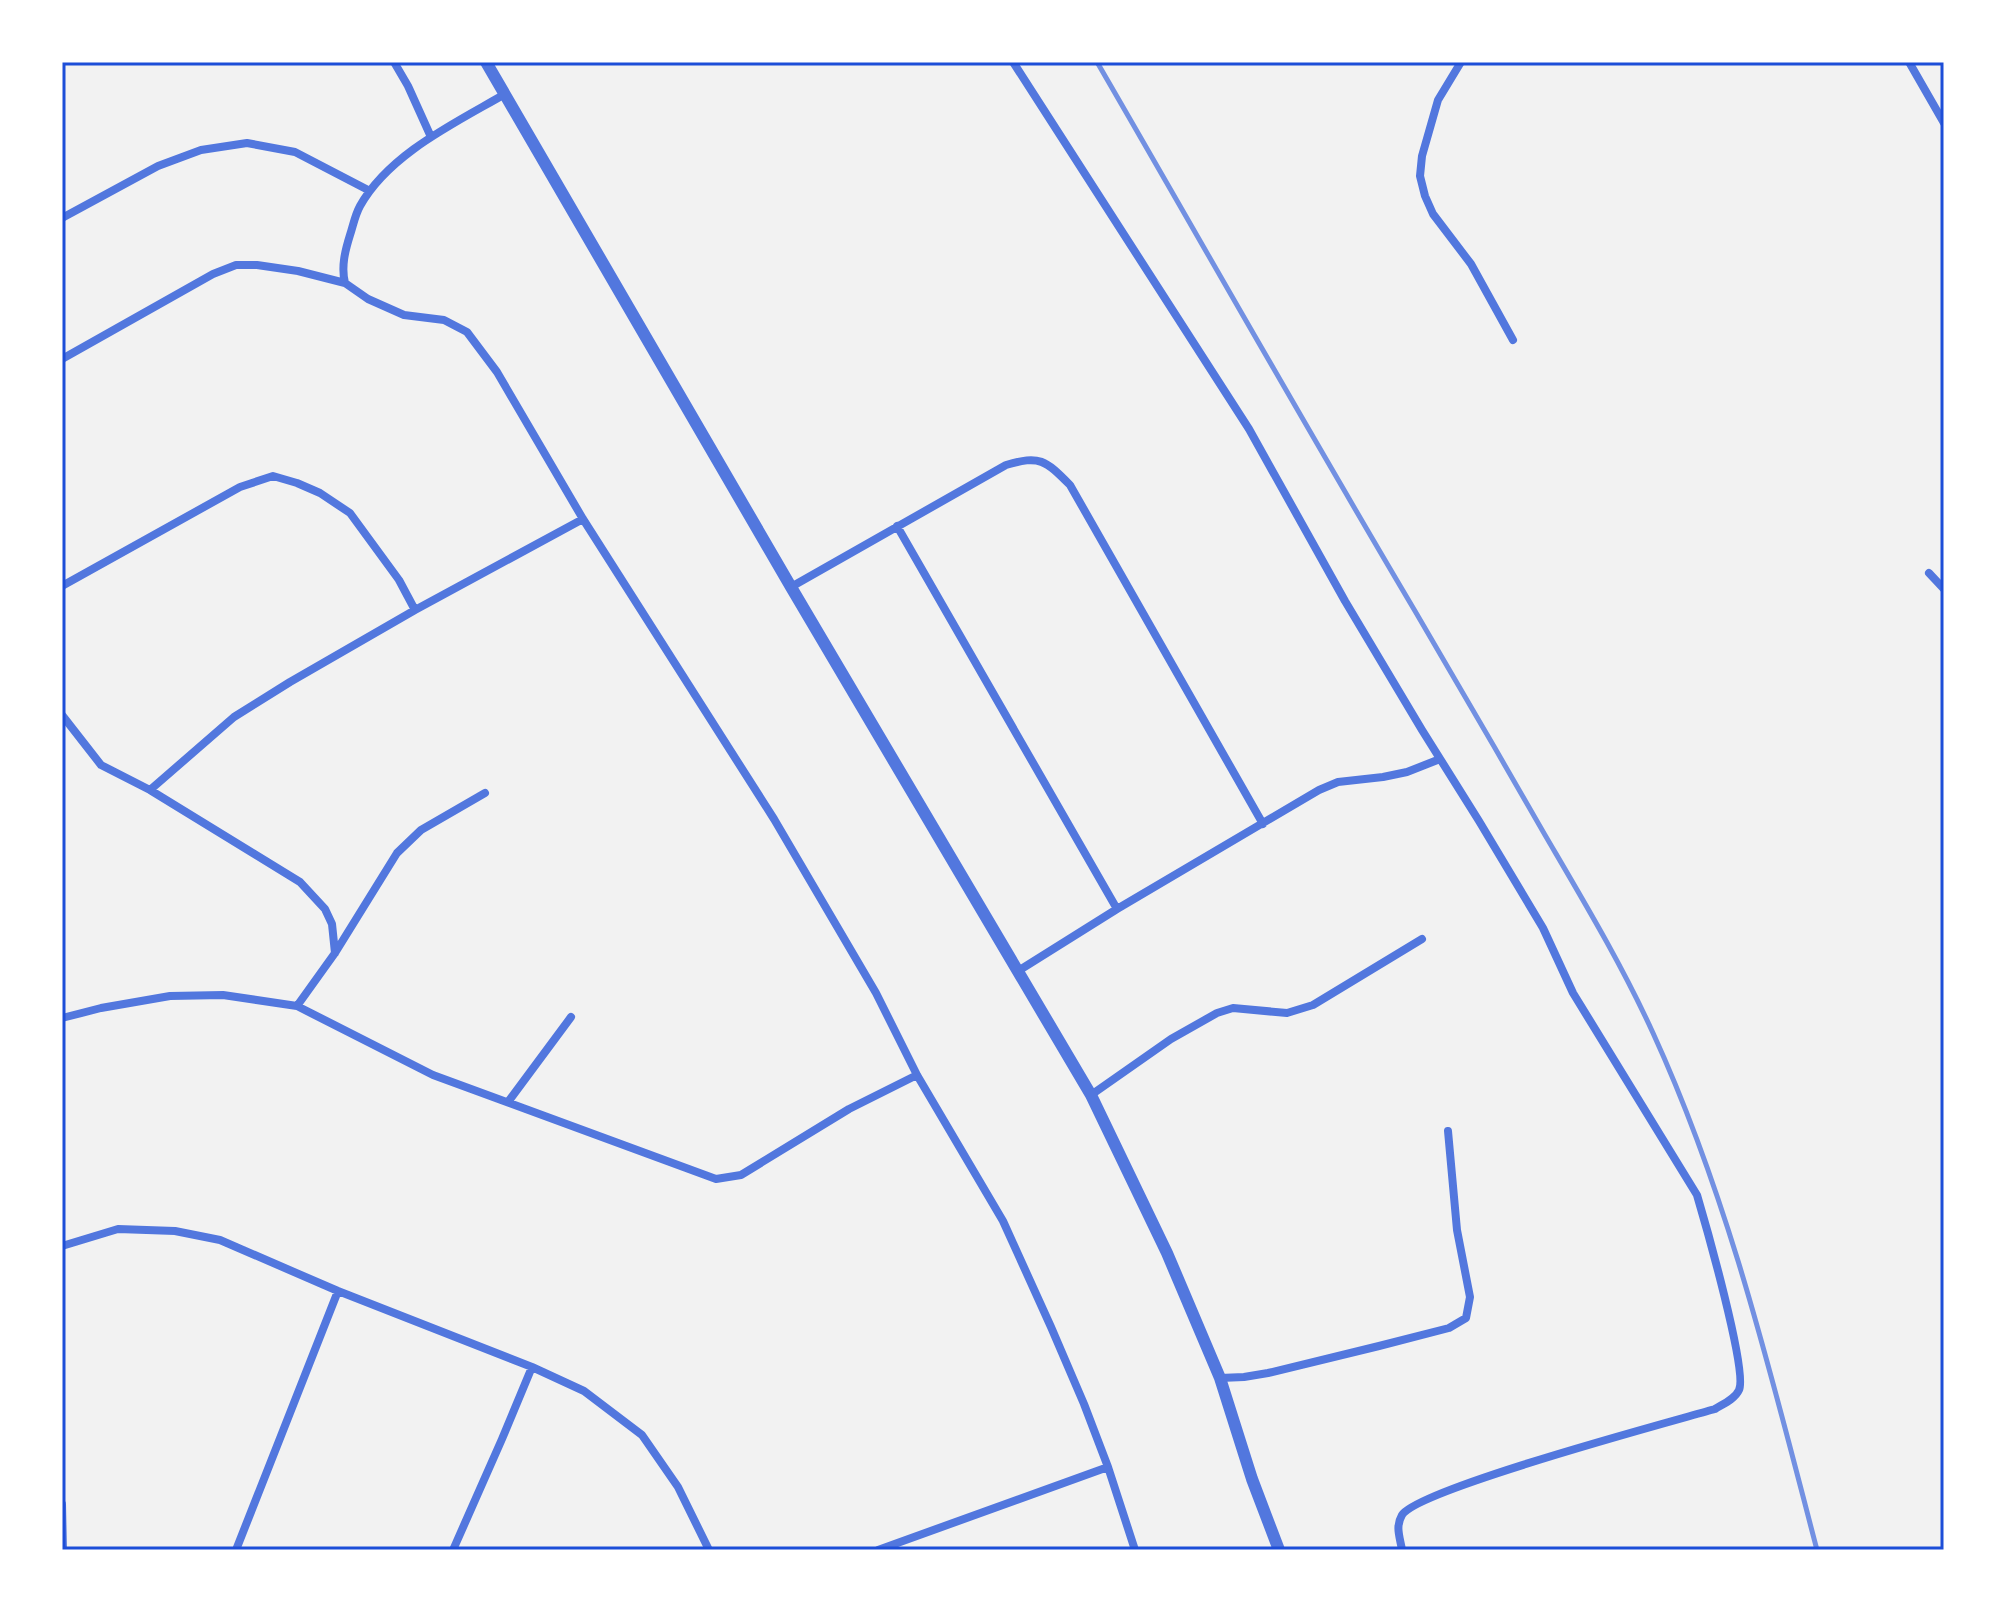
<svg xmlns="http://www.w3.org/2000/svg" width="2006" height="1612" font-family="'Source Serif 4',serif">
  <rect width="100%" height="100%" fill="#f2f2f2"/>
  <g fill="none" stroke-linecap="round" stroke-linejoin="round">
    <path stroke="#5277de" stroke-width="8" d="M394 62 408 86 431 137
      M1013 62 1249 429 1345 601 1422 730 1479 821 1543 928 1573 993 1697 1195C1705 1222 1748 1372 1739 1390 1735 1399 1723 1404 1715 1409 1670 1422 1418 1489 1402 1515 1395 1527 1400 1537 1402 1550
      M1461 62 1438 100 1422 156 1420 176 1425 196 1433 214 1471 264 1513 340
      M1909 62 1944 123
      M62 218 158 166 201 150 247 143 295 152 370 191
      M345 283C341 267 345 251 350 235 353 226 355 215 360 206 389 154 455 123 505 94
      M62 359 213 274 236 265H257L298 271 345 283 368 299 404 315 444 320 467 332 497 372 583 519 774 819 876 993 917 1075 1003 1221 1051 1327 1084 1404 1108 1467 1135 1550
      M897 526 1117 909
      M1929 573 1944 589
      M62 586 240 487 273 476 297 483 320 493 350 513 399 580 415 610
      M791 587 1006 465C1040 455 1045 460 1070 485L1263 824
      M62 715 101 765 150 790 300 882 325 909 332 924 335 953
      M150 790 234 717 290 682 415 610 583 519
      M1018 971 1117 909 1319 790 1338 782 1383 777 1407 772 1440 759
      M297 1006 335 953 397 853 421 830 485 793
      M62 1018 101 1008 170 996 223 995 297 1006 433 1075 716 1179 741 1175 849 1109 917 1075
      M1091 1095 1171 1039 1217 1013 1233 1008 1287 1013 1313 1005 1422 939
      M508 1102 571 1017
      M62 1246 118 1229 175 1231 220 1240 338 1291 532 1367 584 1391 642 1435 678 1487 709 1550
      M1220 1378 1244 1377 1268 1373 1379 1346 1449 1328 1466 1318 1470 1297 1457 1230 1448 1131
      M62 1504 63 1550
      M236 1550 338 1291
      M453 1550 502 1439 532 1367
      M878 1550 1108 1467"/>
    <path stroke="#5277de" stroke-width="12" d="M486 62 791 587 1091 1095 1167 1253 1220 1378 1252 1479 1279 1550"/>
    <path stroke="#7290e2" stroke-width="5" d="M1097 62C1203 245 1307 429 1415 611 1459 686 1502 760 1545 835 1583 900 1622 965 1653 1033 1729 1199 1771 1375 1817 1550"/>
  </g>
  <rect width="2006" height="1612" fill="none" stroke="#ffffff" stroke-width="128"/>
  <rect x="64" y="64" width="1878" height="1484" fill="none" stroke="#1d4ed8" stroke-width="3"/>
</svg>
